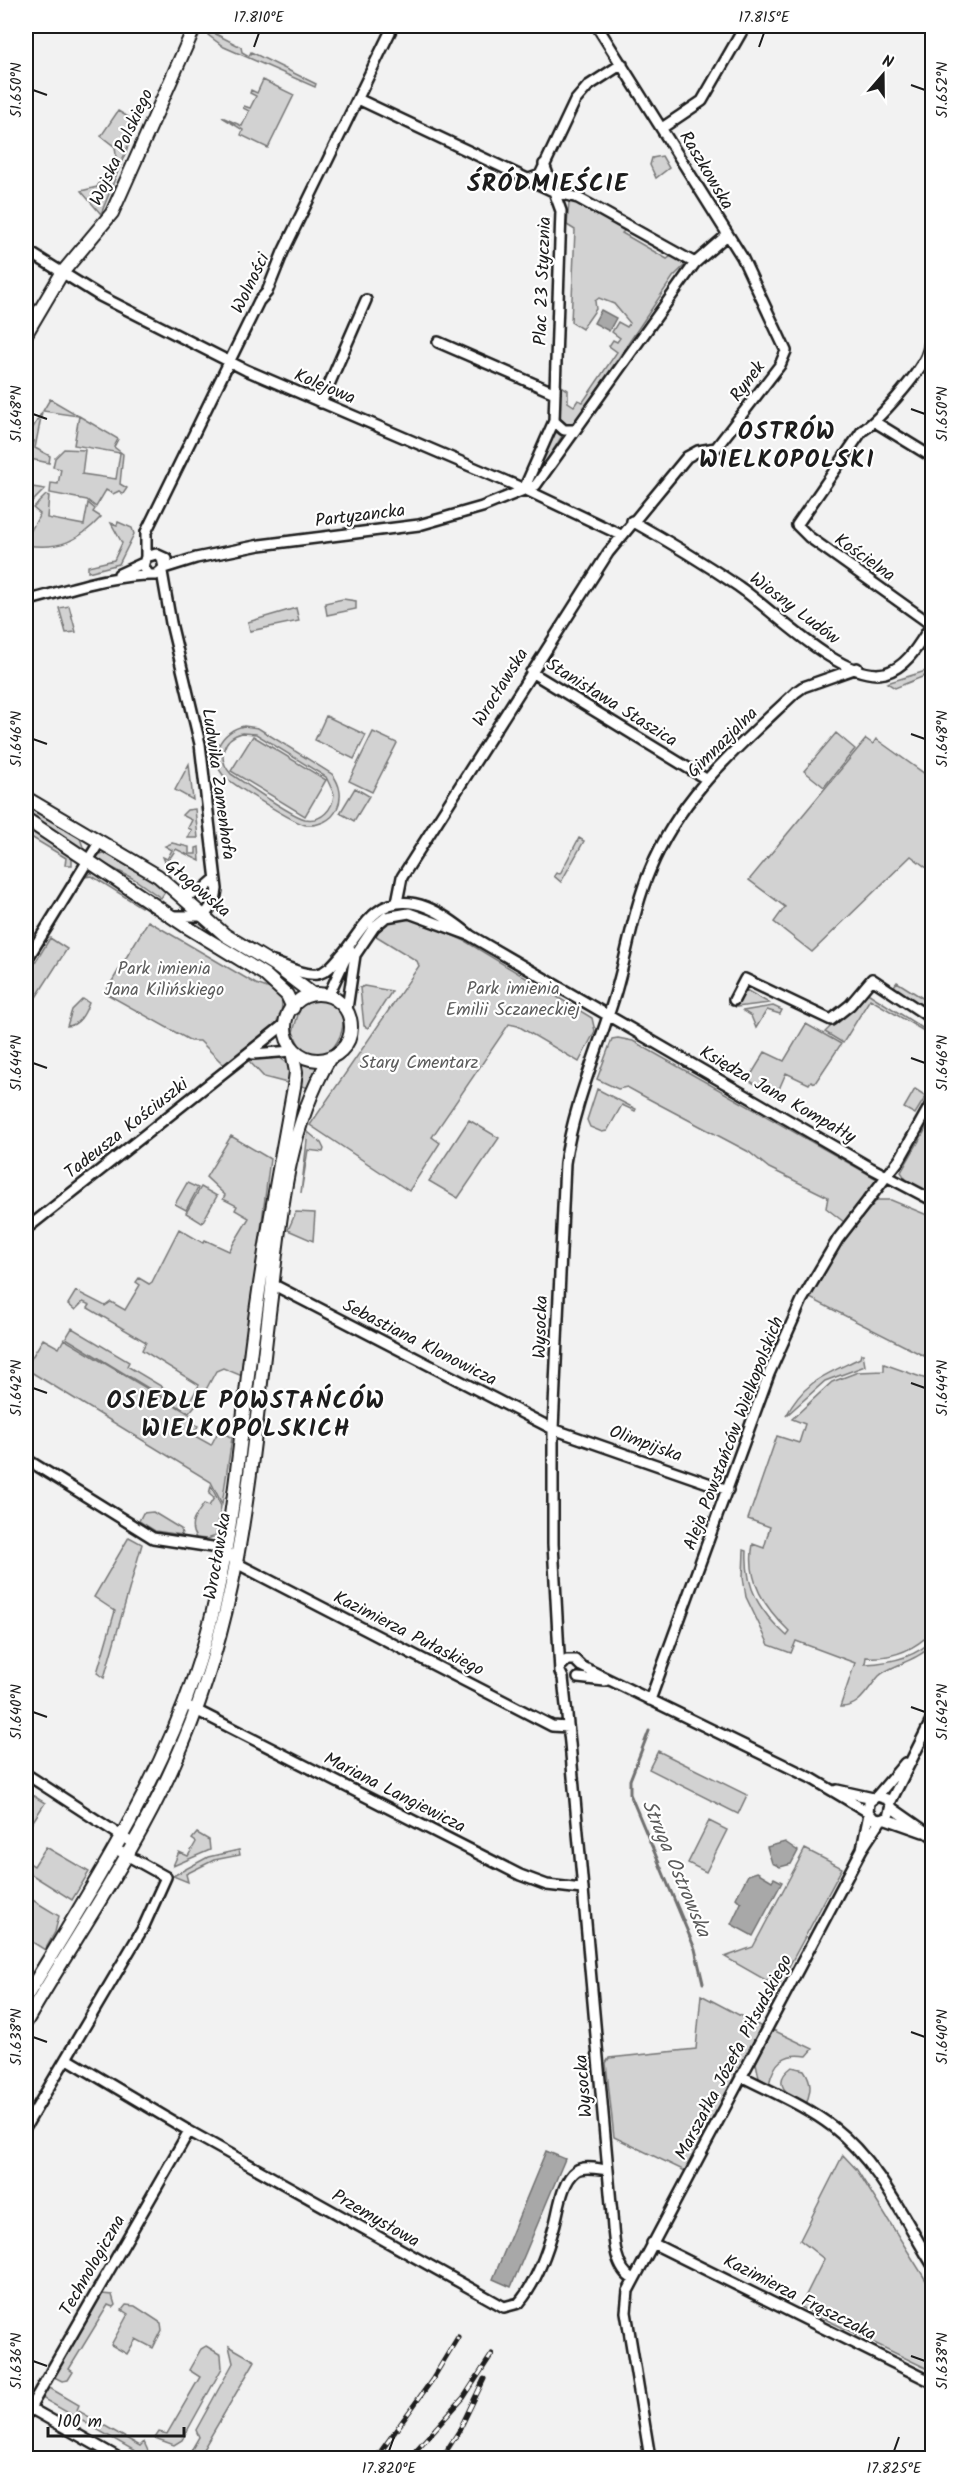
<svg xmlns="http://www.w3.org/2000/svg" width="958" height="2484" font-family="Kalam,sans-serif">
  <rect width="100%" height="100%" fill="#f2f2f2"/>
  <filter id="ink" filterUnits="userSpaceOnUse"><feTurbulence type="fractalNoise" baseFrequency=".0167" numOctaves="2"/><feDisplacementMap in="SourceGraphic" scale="12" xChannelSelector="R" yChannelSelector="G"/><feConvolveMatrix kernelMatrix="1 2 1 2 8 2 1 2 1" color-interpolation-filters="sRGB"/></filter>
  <g filter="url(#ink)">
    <path fill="#d2d2d2" stroke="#777" stroke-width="1.5" fill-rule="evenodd" d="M210 31 241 47 242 52 249 56 251 52 316 84 315 87 224 47 208 35Z
      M263 80 294 95 268 148 241 135 243 130 222 117 242 126 249 111 243 108 244 106 250 108 256 96 250 93 251 90 257 93Z
      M118 111 135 121 134 131 101 214 81 191 97 187 116 155 115 147 101 136Z
      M662 156 669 168 656 178 650 165 652 158Z
      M576 200 627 228 622 233 667 259 674 254 685 265 673 277 601 384C593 398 584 422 567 427L557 419 560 385 568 390V402L574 406 578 400 583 402 617 352 609 346 613 340 617 342 620 338 612 332 618 322 627 327 630 323 614 304 599 298 595 301 596 309 582 329 571 322 575 230 567 225 569 203Z
      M50 399 76 414 78 416 43 411Z
      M42 412 35 448 50 456 49 463 30 459 34 441 26 442V428L31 431Z
      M79 416 118 439 114 447 123 454 120 484 127 488 123 494 119 491 113 494 106 490 96 507 87 500 50 493 51 483 58 484 61 469 53 467 55 458 64 449 85 450 82 474 116 479 120 453 74 445Z
      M554 431 562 436 533 483 529 482Z
      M26 486 45 489 29 505 26 503 29 506 26 510Z
      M46 495 49 496 47 518 84 525 88 503 95 509 93 512 101 517C79 541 59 550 26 545V534H29L40 514 33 508Z
      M118 522 132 528 134 534 119 564 88 572V566L114 560 122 543 111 523 117 525Z
      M343 599 356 601V609L327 615 325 603Z
      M69 606 76 632 66 633 59 608Z
      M296 608 299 621 250 631 248 622Z
      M932 669V673L895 688 887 683Z
      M326 716 366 735 354 759 315 740Z
      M244 726 258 728 332 774C340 784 343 797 337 809 332 820 319 826 306 825 296 824 230 783 223 775 207 755 222 730 244 726ZM242 733 256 734 326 777 334 794C333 809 322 822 305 819 289 815 248 785 231 774 217 759 222 738 242 733Z
      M373 732 397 743 372 792 349 781Z
      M836 733 855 749 824 787 804 771Z
      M253 736 326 780 305 816 231 771Z
      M866 739 873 744 876 739 932 779V872L911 856 812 952 774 922 785 907 749 880Z
      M189 764 193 800 175 790Z
      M355 788 369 796 354 821 340 813Z
      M26 803 79 835 84 850 26 812Z
      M195 809 198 838H188L192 830 188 828 192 820 182 815 187 810Z
      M26 825 72 857V865H65L66 858 26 834Z
      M579 838 584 841 561 882 554 876 556 873 560 874Z
      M172 843 189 847V854H196V848L199 847 200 861 176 849 166 864 163 857 167 859 172 850 165 846Z
      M103 853 111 854 167 889 161 898 134 879 95 859 94 857Z
      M91 873H96L143 904 141 907 92 876 85 877Z
      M199 917 283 978 280 982 184 920Z
      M411 917 465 941 592 1018 595 1031 579 1062 518 1026 509 1024 432 1137 440 1143 409 1191 310 1125 419 966 417 961 373 934 388 919Z
      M148 921 256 984 279 992C294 1025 248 1049 226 1067L200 1041H191L105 993Z
      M50 938 67 949 26 1013V978Z
      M897 982 932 1004V1014L894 986Z
      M364 986 392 991 368 1028 364 1026 360 988Z
      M746 990 769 1003 736 1007Z
      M866 992 932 1034V1036L870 999 843 1043 825 1032Z
      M83 999 89 1003C85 1013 79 1026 67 1026L72 1010Z
      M313 1000C354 997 349 1041 321 1058L301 1049 293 1032 301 1004Z
      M773 1006 782 1010 780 1014 767 1010 756 1028 751 1016 743 1011Z
      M806 1024 841 1044 815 1083 811 1081 809 1084 786 1073 776 1096 748 1080 765 1052 784 1061Z
      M618 1038 633 1041 877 1179 844 1222 826 1208 828 1197 769 1168 749 1152 647 1098 627 1087 618 1089 597 1079 612 1039Z
      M277 1056 290 1065 291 1084 264 1077 249 1061 258 1057Z
      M299 1058 320 1066 309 1088 298 1085Z
      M597 1089 636 1109 635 1111 622 1105 607 1131 602 1132 590 1127 587 1120Z
      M915 1089 926 1096 915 1114 904 1108Z
      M932 1111V1194L907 1181 901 1172 927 1127Z
      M469 1120 499 1138 458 1198 429 1181Z
      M308 1132 321 1143 324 1149 323 1152 308 1150 301 1193Z
      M231 1136 270 1159 242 1376 223 1368 216 1371 202 1397 189 1413 66 1338 72 1328 129 1362 127 1366 189 1403 199 1385 142 1350 146 1342 88 1308 90 1305 83 1302 75 1310 68 1304 76 1291 105 1306 111 1302 125 1310 140 1285 136 1282 139 1278 149 1284 152 1282 179 1229 203 1243 205 1240 229 1251 249 1218 235 1210 237 1206 223 1199 225 1195 206 1177Z
      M187 1183 198 1188 186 1210 175 1204Z
      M201 1187 217 1196 202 1223 186 1213Z
      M877 1200H891L932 1217V1360L808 1297 842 1241Z
      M296 1212 315 1213 313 1241 288 1230Z
      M43 1339 59 1348 64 1339 193 1416 191 1421 198 1426 193 1435 211 1445 219 1430 232 1438 222 1504 211 1482 26 1369V1360L29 1362Z
      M861 1354H863L865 1366 825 1381 786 1416C805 1380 826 1375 860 1358Z
      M884 1364 932 1381V1632C914 1650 892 1659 866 1657L865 1664C889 1663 915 1658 932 1640V1645C916 1662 890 1665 879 1676 868 1688 860 1708 840 1707L855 1663 796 1641 791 1653 769 1645 746 1597 743 1577 744 1550 747 1551C745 1588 760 1612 787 1636L790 1632C765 1608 746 1581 753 1544L764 1548 770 1527 748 1519 777 1436 799 1443 805 1424 792 1419 832 1382 858 1372 884 1371Z
      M211 1486 221 1506 216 1536 207 1539 196 1538C187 1525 196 1515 204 1504L209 1506 214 1498 209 1494Z
      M153 1512 181 1529 182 1535 155 1531 139 1521 143 1513Z
      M129 1537 142 1544 104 1678 97 1673 115 1611 94 1597Z
      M658 1751 747 1795 738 1814 649 1769Z
      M32 1795 45 1803 26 1832V1806Z
      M709 1821 727 1830 706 1872 688 1863Z
      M197 1833 209 1840 210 1850 173 1866 179 1852 188 1856 196 1842 192 1839Z
      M46 1847 89 1872 72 1900 26 1871V1861L34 1866Z
      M805 1849 842 1868 778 1987 725 1957 753 1947Z
      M239 1850 240 1855 214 1860 186 1874 188 1882 173 1876 208 1857Z
      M26 1896 59 1916 55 1932 45 1950 26 1938Z
      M701 1995 762 2027 685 2171 614 2137 606 2063 609 2058 696 2049Z
      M773 2030 813 2049 807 2056C784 2052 774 2062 769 2084L759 2078 756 2063Z
      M792 2067 804 2070C812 2082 811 2089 807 2102L803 2104C788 2095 770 2083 792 2067Z
      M843 2155 857 2170 932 2290V2371L800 2307 824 2259 800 2240Z
      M102 2294 112 2295 115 2305 113 2307 108 2305 69 2369 73 2372 68 2380 62 2381 54 2377Z
      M126 2305 135 2306 161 2323 162 2330 153 2348 136 2339 127 2354 111 2345 128 2314 122 2310Z
      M206 2346 221 2355 222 2368 182 2440 174 2445 155 2438 159 2432 167 2434 200 2377 189 2370 201 2349Z
      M229 2346 255 2361 198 2458H172L177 2455 188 2456 199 2437 196 2430 233 2363Z
      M48 2387 79 2405 77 2410 140 2446 144 2442 148 2451 162 2458 152 2456 147 2458 42 2398Z"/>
    <path fill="#a8a8a8" stroke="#707070" stroke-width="1.5" d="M601 310 616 318 609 331 594 323Z
      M785 1842 798 1851 791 1864 780 1867 772 1863 767 1847Z
      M757 1872 772 1881 774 1878 782 1882 753 1936 731 1924 741 1903 736 1898 748 1875Z
      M546 2151 565 2159 511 2287 493 2279Z"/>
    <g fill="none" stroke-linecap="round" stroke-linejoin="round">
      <path stroke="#707070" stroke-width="3" d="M649 1731 630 1780V1794L695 1949 703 1983"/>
      <g stroke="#1c1c1c" stroke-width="14">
        <path id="minor" d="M925 26 932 30
          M358 99 555 192 578 198 695 263
          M662 128 702 101 745 26
          M529 179 540 175 575 101 588 86 622 64
          M26 250 100 296 246 370 524 489 621 535
          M932 315C931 329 932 344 926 357 917 376 880 419 862 431L797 525 809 537 932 625
          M438 342 555 393
          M321 403 366 300
          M554 421 564 430H573
          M875 422 932 457
          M524 489 554 421 561 211 544 164
          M632 521C668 541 704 563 738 586 772 609 842 683 885 673 908 667 920 642 932 624
          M146 557V532L259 301 267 292 283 252 393 26
          M164 568 196 558 260 545 419 525 482 507 536 485 695 263 727 235
          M162 572 171 623 200 744 217 889 215 901 204 916H170
          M119 574 143 563
          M148 574 143 566 146 557 156 554 167 559
          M26 601C68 590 112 574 156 575L164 568 162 558
          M531 672 706 779
          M181 894 199 893 215 879
          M397 902 402 877 608 553 687 457 698 451 716 448 780 365 786 351 742 257 597 26
          M26 961 100 841
          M273 962C286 966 303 976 317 974 328 972 335 962 342 954 354 941 363 922 377 912 408 888 446 915 471 936L871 1168 932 1200
          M329 994 350 949
          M734 1000 745 979 831 1020 850 1005 872 979 932 1019
          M347 1009 355 955 374 927 386 917 409 913 469 935
          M253 1054 292 1051
          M26 1229 286 1023
          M272 1284 553 1429 728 1490
          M26 1459 153 1538 225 1549 236 1563 242 1566 552 1726 568 1727
          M561 1666 567 1660H575L581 1666 811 1778 868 1812 874 1819 881 1820 888 1817 891 1805 887 1799 877 1796 869 1802 868 1812
          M578 1678 605 1681
          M650 1700 769 1374 802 1300 838 1239 900 1159 932 1102
          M184 1704 520 1875 547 1885 582 1889
          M26 1774 132 1843
          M837 1790 873 1798
          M877 1796 905 1763
          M890 1803 932 1719
          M892 1808 932 1836
          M886 1819 923 1832
          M862 1849 869 1814
          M66 2058 189 2131 504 2307 519 2303C536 2283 547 2252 554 2227 559 2211 561 2182 576 2171 584 2165 598 2169 608 2170
          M741 2076C772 2092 806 2106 833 2127 878 2162 903 2217 932 2264
          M26 2126 143 1928 166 1877 121 1852
          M652 2243 932 2382
          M633 2279C611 2268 614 2226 611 2204L570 1743 563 1678 560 1672 553 1544V1429L565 1163C573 1107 597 1052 614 998 627 956 633 910 650 870 681 794 738 747 796 692L803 687 857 668
          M30 2408 119 2458
          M26 2415 189 2131
          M650 2458 626 2312 628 2291 862 1849 881 1820"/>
      </g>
      <g stroke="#1c1c1c" stroke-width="16">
        <path id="major" d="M26 334 62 273 112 213 195 26
          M26 798 158 876 225 935 273 964 311 993
          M26 819 187 927 264 974 287 995 293 1008
          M285 1027a33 33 0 1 1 66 0a33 33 0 1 1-66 0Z
          M26 1997C88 1894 155 1792 194 1677 230 1572 238 1459 251 1349 262 1261 278 1174 294 1087L296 1072 292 1051
          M26 2022C75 1937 134 1854 174 1764 200 1707 218 1648 231 1588 251 1492 259 1393 271 1297 281 1212 286 1135 329 1059"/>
      </g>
      <use href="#minor" stroke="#fff" stroke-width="9"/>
      <use href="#major" stroke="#fff" stroke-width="12"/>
      <g stroke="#1c1c1c" stroke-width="5">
        <path id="rail" d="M376 2458 432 2380 458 2337
          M409 2458 464 2397 492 2354
          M442 2458 459 2431 484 2379"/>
      </g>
      <use href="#rail" stroke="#fff" stroke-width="3" stroke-dasharray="9" stroke-linecap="butt"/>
    </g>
  </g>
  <path fill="none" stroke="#1c1c1c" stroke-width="2" d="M254 47 259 33M759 47 764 33M911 85 925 90M33 90 47 95M911 409 925 414M33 414 47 419M911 734 925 739M33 739 47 744M911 1058 925 1063M33 1063 47 1068M911 1383 925 1388M33 1388 47 1393M911 1707 925 1712M33 1712 47 1717M911 2032 925 2037M33 2037 47 2042M911 2356 925 2361M33 2361 47 2366M389 2451 394 2437M894 2451 899 2437"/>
  <g text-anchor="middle" stroke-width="4.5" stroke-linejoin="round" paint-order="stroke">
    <g font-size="18" fill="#1c1c1c" stroke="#fff">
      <text transform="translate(121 147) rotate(-65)" y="6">Wojska Polskiego</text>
      <text transform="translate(707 170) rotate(59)" y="6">Raszkowska</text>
      <text transform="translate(542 281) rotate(-88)" y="6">Plac 23 Stycznia</text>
      <text transform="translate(250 283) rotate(-64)" y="6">Wolności</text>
      <text transform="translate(747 381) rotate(-53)" y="6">Rynek</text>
      <text transform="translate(325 386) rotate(23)" y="6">Kolejowa</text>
      <text transform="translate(360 515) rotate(-7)" y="6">Partyzancka</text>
      <text transform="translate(865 557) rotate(35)" y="6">Kościelna</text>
      <text transform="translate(795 608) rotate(37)" y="6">Wiosny Ludów</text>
      <text transform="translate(500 687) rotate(-58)" y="6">Wrocławska</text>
      <text transform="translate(612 702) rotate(32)" y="6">Stanisława Staszica</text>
      <text transform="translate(722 742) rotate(-45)" y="6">Gimnazjalna</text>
      <text transform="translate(219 784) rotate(82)" y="6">Ludwika Zamenhofa</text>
      <text transform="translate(198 888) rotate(40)" y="6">Głogowska</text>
      <text transform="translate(778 1094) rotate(30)" y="6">Księdza Jana Kompałły</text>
      <text transform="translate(126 1128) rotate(-38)" y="6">Tadeusza Kościuszki</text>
      <text transform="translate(540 1327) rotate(-88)" y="6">Wysocka</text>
      <text transform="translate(420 1342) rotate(27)" y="6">Sebastiana Klonowicza</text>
      <text transform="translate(733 1433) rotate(-69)" y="6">Aleja Powstańców Wielkopolskich</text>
      <text transform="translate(646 1443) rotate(20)" y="6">Olimpijska</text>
      <text transform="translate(217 1556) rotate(-80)" y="6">Wrocławska</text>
      <text transform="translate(409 1633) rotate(27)" y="6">Kazimierza Pułaskiego</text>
      <text transform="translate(395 1792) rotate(27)" y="6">Mariana Langiewicza</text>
      <text transform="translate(733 2057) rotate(-62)" y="6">Marszałka Józefa Piłsudskiego</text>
      <text transform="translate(583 2086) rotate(-95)" y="6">Wysocka</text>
      <text transform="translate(376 2218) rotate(30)" y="6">Przemysłowa</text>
      <text transform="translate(92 2265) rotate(-60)" y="6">Technologiczna</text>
      <text transform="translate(800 2297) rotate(27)" y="6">Kazimierza Frąszczaka</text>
    </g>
    <g font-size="18" fill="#5c5c5c" stroke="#fff">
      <text x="164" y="974">Park imienia<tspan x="164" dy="21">Jana Kilińskiego</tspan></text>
      <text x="513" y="994">Park imienia<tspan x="513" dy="21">Emilii Sczaneckiej</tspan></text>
      <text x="419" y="1068">Stary Cmentarz</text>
    </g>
    <g font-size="20" font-style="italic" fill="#5b5b5b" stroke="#fff">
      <text transform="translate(677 1868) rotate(67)" y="7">Struga Ostrowska</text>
    </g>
    <g font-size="24" font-weight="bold" letter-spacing="1.5" fill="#1c1c1c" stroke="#fff">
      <text x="548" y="191">ŚRÓDMIEŚCIE</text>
      <text x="787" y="439">OSTRÓW<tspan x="787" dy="28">WIELKOPOLSKI</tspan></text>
      <text x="246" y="1408">OSIEDLE POWSTAŃCÓW<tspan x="246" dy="28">WIELKOPOLSKICH</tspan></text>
    </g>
  </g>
  <rect width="958" height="2484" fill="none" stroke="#fff" stroke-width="66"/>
  <g transform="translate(883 75) rotate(20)" stroke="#ffffff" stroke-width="4.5" paint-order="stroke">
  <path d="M0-4.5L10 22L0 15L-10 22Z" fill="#1c1c1c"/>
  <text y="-9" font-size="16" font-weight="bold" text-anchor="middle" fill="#1c1c1c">N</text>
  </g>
  <path d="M48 2427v9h136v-9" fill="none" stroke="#1c1c1c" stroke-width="3"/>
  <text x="57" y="2427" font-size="18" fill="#1c1c1c" stroke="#ffffff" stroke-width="4.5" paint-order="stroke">100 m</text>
  <rect x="33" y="33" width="892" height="2418" fill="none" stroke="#1c1c1c" stroke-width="2"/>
  <g font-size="15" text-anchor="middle" fill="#1c1c1c">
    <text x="259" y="22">17.810°E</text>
    <text x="764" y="22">17.815°E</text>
    <text transform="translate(16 90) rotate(-90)" y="5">51.650°N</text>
    <text transform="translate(942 90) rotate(-90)" y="5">51.652°N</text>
    <text transform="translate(16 414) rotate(-90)" y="5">51.648°N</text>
    <text transform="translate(942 414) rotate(-90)" y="5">51.650°N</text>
    <text transform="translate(16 739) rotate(-90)" y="5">51.646°N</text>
    <text transform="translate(942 739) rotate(-90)" y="5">51.648°N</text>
    <text transform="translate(16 1063) rotate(-90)" y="5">51.644°N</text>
    <text transform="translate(942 1063) rotate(-90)" y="5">51.646°N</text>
    <text transform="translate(16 1388) rotate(-90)" y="5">51.642°N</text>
    <text transform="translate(942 1388) rotate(-90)" y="5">51.644°N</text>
    <text transform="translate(16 1712) rotate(-90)" y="5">51.640°N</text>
    <text transform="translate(942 1712) rotate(-90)" y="5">51.642°N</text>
    <text transform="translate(16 2037) rotate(-90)" y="5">51.638°N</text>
    <text transform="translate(942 2037) rotate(-90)" y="5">51.640°N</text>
    <text transform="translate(16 2361) rotate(-90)" y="5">51.636°N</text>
    <text transform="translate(942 2361) rotate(-90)" y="5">51.638°N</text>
    <text x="389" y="2473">17.820°E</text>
    <text x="894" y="2473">17.825°E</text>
  </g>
</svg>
